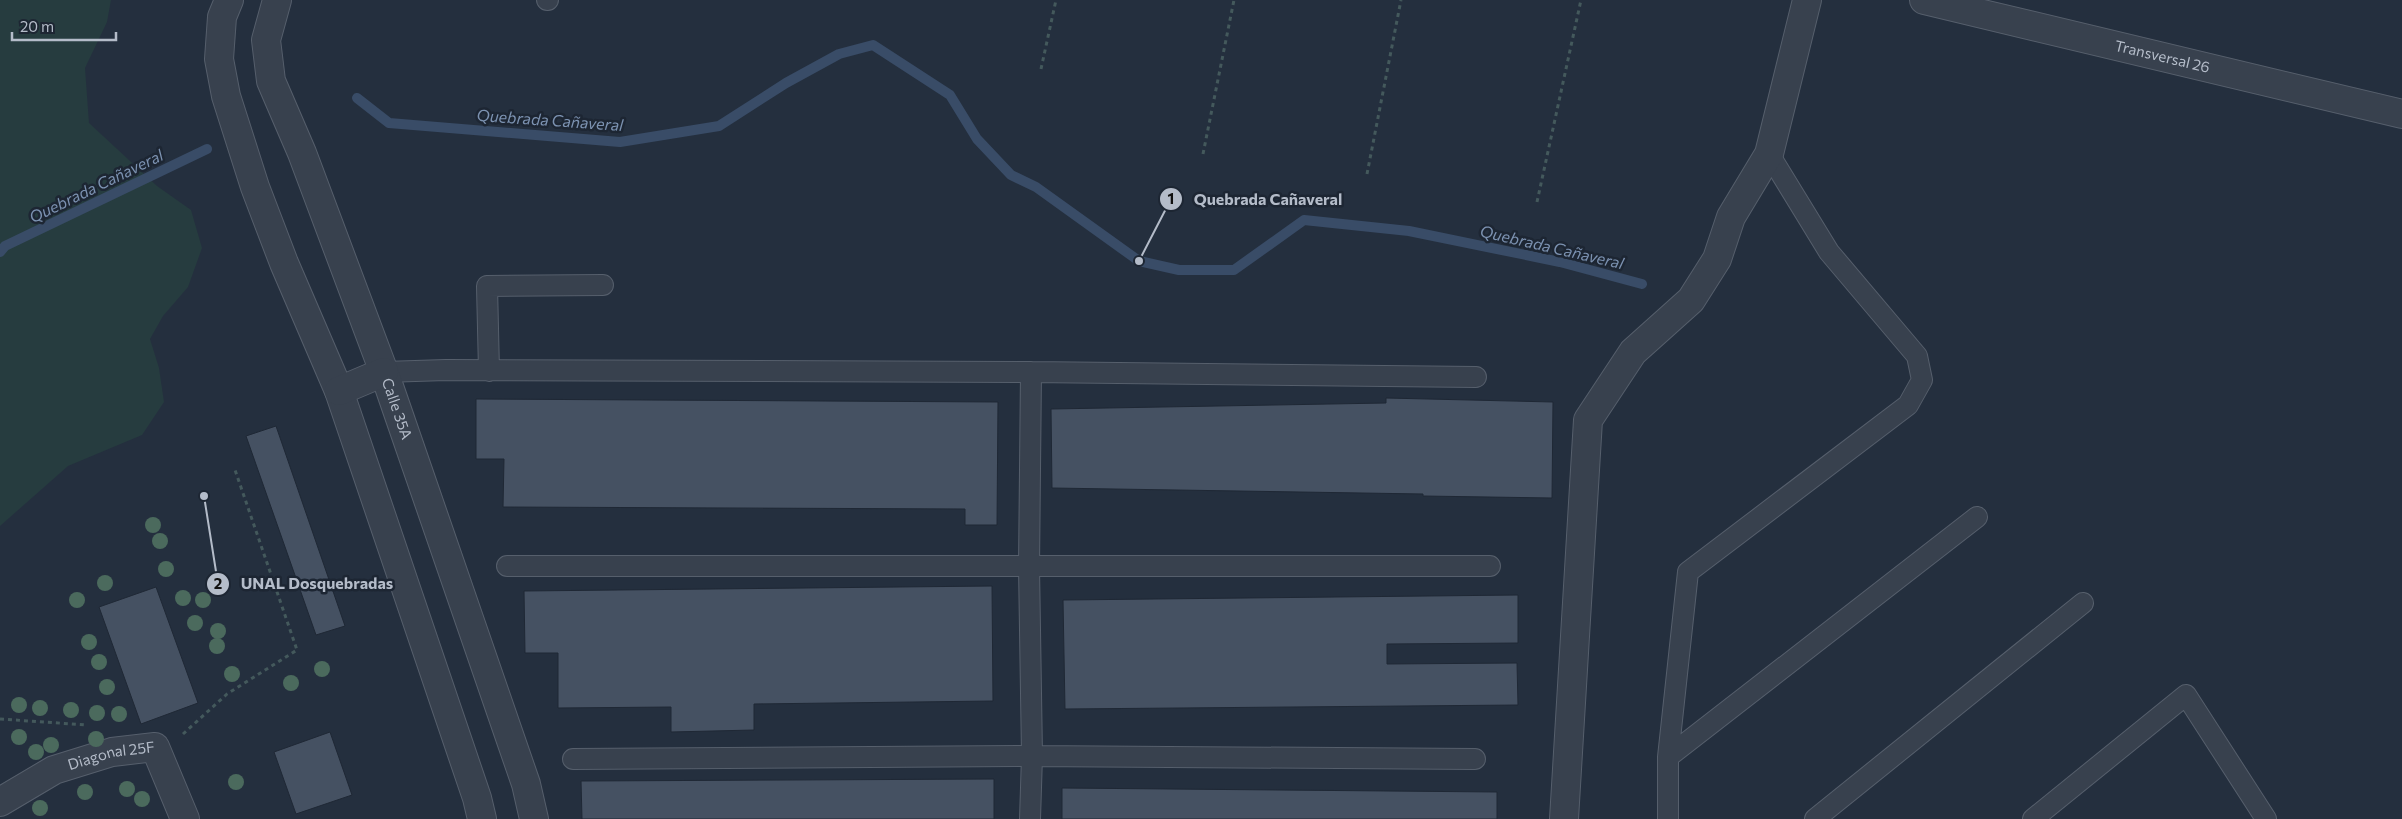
<svg xmlns="http://www.w3.org/2000/svg" width="2402" height="819" font-family="Commissioner,sans-serif">
  <rect width="100%" height="100%" fill="#242f3e"/>
  <path fill="#263c3f" d="M0 0H111L107 22 85 68 89 123 157 186 191 210 202 248 188 287 163 316 150 339 159 368 164 402 142 435 68 466 0 526Z"/>
  <g fill="none" stroke-linecap="round" stroke-linejoin="round">
    <path stroke="#394c67" stroke-width="10" d="M357 98 389 123 620 142 719 126 786 83 839 54 873 45 950 95 977 139 1011 175 1036 187 1139 261 1179 270H1234L1304 220 1409 231 1560 262 1642 284
      M0 252 5 246 207 149"/>
  </g>
  <path fill="#455162" stroke="#1f2835" d="M1386 398 1553 402 1552 498 1423 496V494L1052 488 1051 409 1386 403Z
    M476 399 998 402 997 525H965V509L503 507 504 459H476Z
    M276 426 345 626 316 635 246 436Z
    M992 586 993 701 754 704V730L671 732V707L558 708V653H525L524 591Z
    M156 587 198 703 141 724 99 607Z
    M1518 595V643L1387 644V664L1517 663 1518 705 1065 709 1063 600Z
    M330 732 352 795 296 814 274 752Z
    M994 779V819H582L581 781Z
    M1062 788 1497 792V819H1062Z"/>
  <g fill="none" stroke-linecap="round" stroke-linejoin="round">
    <g stroke="#565f6c" stroke-width="22">
      <path id="lane" d="M547 0H548
        M489 371 487 286 603 285
        M384 372 446 370 1031 372 1476 377
        M507 566H1490
        M1668 757 1977 517
        M573 759 1032 756 1475 759
        M1030 819 1032 756 1029 567 1031 372
        M1668 819V757L1688 572 1908 405 1922 380 1917 356 1829 252 1769 154
        M1815 819 2083 603
        M2033 819 2186 695 2266 819"/>
    </g>
    <g stroke="#565f6c" stroke-width="30">
      <g id="street">
        <path d="M229 0 222 17 219 59 226 96 255 187 284 263 339 391 477 798 482 819"/>
        <path id="s1" d="M277 0 266 40 271 81 302 153 384 372 526 784 534 819"/>
        <path id="s2" d="M1924 0 2402 114"/>
        <path d="M339 391 384 372"/>
        <path id="s3" d="M0 802 54 770 112 752 155 747 185 819"/>
        <path d="M1564 819 1588 420 1633 352 1691 300 1717 259 1731 217 1769 154 1807 0"/>
      </g>
    </g>
    <path stroke="#44595c" stroke-width="3" stroke-dasharray="4 4" stroke-linecap="butt" d="M1041 69 1056 0
      M1203 154 1234 0
      M1367 174 1401 0
      M1537 202 1581 0
      M0 719 87 725
      M183 734 227 694 297 650 234 467"/>
    <use href="#lane" stroke="#38414e" stroke-width="20"/>
    <use href="#street" stroke="#38414e" stroke-width="28"/>
  </g>
  <g fill="#4b6a5d">
    <circle cx="153" cy="525" r="8"/>
    <circle cx="160" cy="541" r="8"/>
    <circle cx="166" cy="569" r="8"/>
    <circle cx="105" cy="583" r="8"/>
    <circle cx="183" cy="598" r="8"/>
    <circle cx="77" cy="600" r="8"/>
    <circle cx="203" cy="600" r="8"/>
    <circle cx="195" cy="623" r="8"/>
    <circle cx="218" cy="631" r="8"/>
    <circle cx="89" cy="642" r="8"/>
    <circle cx="217" cy="646" r="8"/>
    <circle cx="99" cy="662" r="8"/>
    <circle cx="322" cy="669" r="8"/>
    <circle cx="232" cy="674" r="8"/>
    <circle cx="291" cy="683" r="8"/>
    <circle cx="107" cy="687" r="8"/>
    <circle cx="19" cy="705" r="8"/>
    <circle cx="40" cy="708" r="8"/>
    <circle cx="71" cy="710" r="8"/>
    <circle cx="97" cy="713" r="8"/>
    <circle cx="119" cy="714" r="8"/>
    <circle cx="19" cy="737" r="8"/>
    <circle cx="96" cy="739" r="8"/>
    <circle cx="51" cy="745" r="8"/>
    <circle cx="36" cy="752" r="8"/>
    <circle cx="236" cy="782" r="8"/>
    <circle cx="127" cy="789" r="8"/>
    <circle cx="85" cy="792" r="8"/>
    <circle cx="142" cy="799" r="8"/>
    <circle cx="40" cy="808" r="8"/>
  </g>
  <g text-anchor="middle" stroke-width="5" stroke-linejoin="round" paint-order="stroke">
    <g font-size="15" fill="#b4bcc9" stroke="#1d2633">
      <text dy="5" stroke="none"><textPath href="#s2" startOffset="245">Transversal 26</textPath></text>
      <text dy="5" stroke="none"><textPath href="#s1" startOffset="434">Calle 35A</textPath></text>
      <text dy="5" stroke="none"><textPath href="#s3" startOffset="122">Diagonal 25F</textPath></text>
    </g>
    <g font-size="16" font-style="italic" fill="#7c92b1" stroke="#1d2633">
      <text transform="translate(550 120) rotate(4)" y="6">Quebrada Cañaveral</text>
      <text transform="translate(96 186) rotate(-26)" y="6">Quebrada Cañaveral</text>
      <text transform="translate(1552 247) rotate(13)" y="6">Quebrada Cañaveral</text>
    </g>
  </g>
  <path fill="none" stroke="#b4bcc9" stroke-width="2" d="M1139 261L1171 199M204 496L218 584"/>
  <g fill="#b4bcc9" stroke="#1d2633" stroke-width="2">
    <circle cx="1139" cy="261" r="5"/>
    <circle cx="204" cy="496" r="5"/>
    <circle cx="1171" cy="199" r="12"/>
    <circle cx="218" cy="584" r="12"/>
  </g>
  <g font-size="15" text-anchor="middle" font-weight="bold" fill="#111">
    <text x="1171" y="204">1</text>
    <text x="218" y="589">2</text>
  </g>
  <g font-size="16" text-anchor="middle" font-weight="bold" fill="#b4bcc9" stroke="#1d2633" stroke-width="5" stroke-linejoin="round" paint-order="stroke">
    <text x="1268" y="205">Quebrada Cañaveral</text>
    <text x="317" y="589">UNAL Dosquebradas</text>
  </g>
  <path d="M12 32v8h104v-8" fill="none" stroke="#b4bcc9" stroke-width="2.5"/>
  <text x="20" y="32" font-size="15" fill="#b4bcc9" stroke="#1d2633" stroke-width="4" paint-order="stroke">20 m</text>
</svg>
